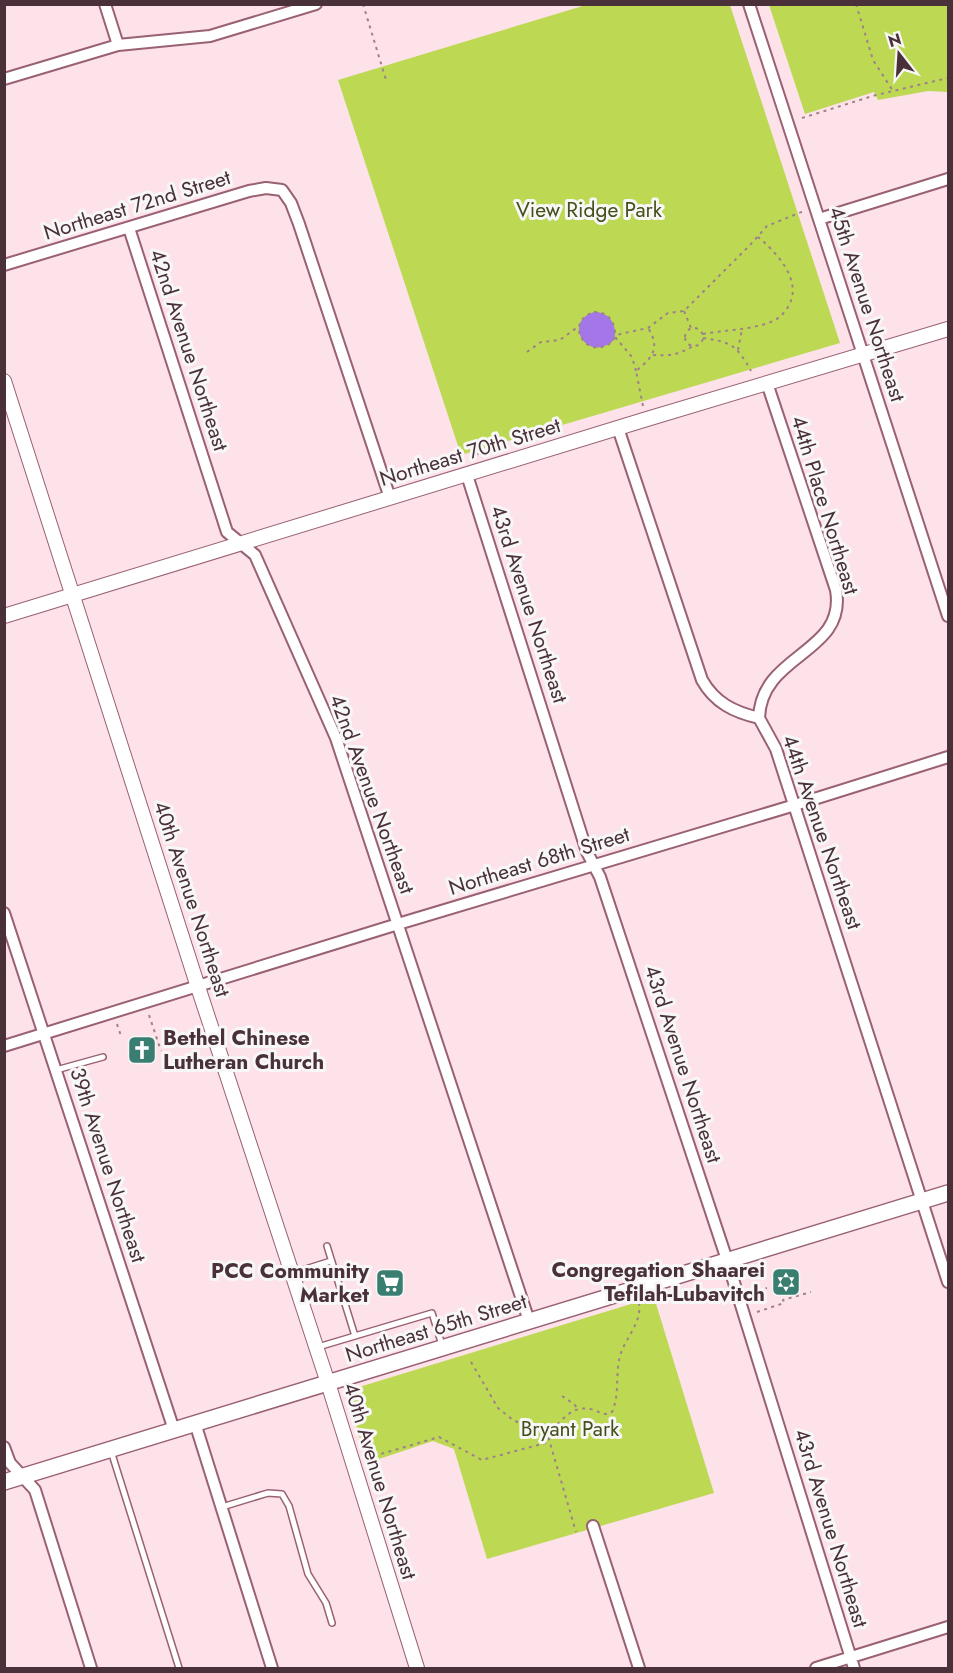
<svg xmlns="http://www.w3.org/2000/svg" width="953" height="1673" font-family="Jost,sans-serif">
  <rect width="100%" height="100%" fill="#fde2e9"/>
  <path fill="#bdd954" d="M586 5H730L840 343 461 455 338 80Z
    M769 5H948V92L928 91 878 100 874 92 805 114Z
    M654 1297 714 1493 487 1559 454 1449 433 1441 367 1463 346 1391Z"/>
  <path fill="#a377e7" d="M594 312C607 312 614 320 615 332 615 338 614 341 609 344 584 359 564 321 594 312Z"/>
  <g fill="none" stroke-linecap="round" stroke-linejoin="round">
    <g stroke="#996172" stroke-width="8">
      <path id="service" d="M56 1070 103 1057
        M327 1246 355 1336
        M293 1273 331 1261
        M318 1347 432 1313 442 1345
        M111 1451 179 1668
        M222 1507 268 1493 282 1494 289 1506 308 1574 326 1603 332 1623"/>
    </g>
    <g stroke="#996172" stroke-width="14">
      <path id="minor" d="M105 4 118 45
        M749 4 948 616
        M4 79 118 45 210 36 316 4
        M819 219 948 179
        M129 228 227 532 255 555 336 738 529 1321
        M4 265 249 191 266 188 282 190 291 203 299 224 390 498
        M618 428 702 680C715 703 734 712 759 718L776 749 948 1282
        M467 475 587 852 600 877 727 1260 854 1668
        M759 718C761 653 847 654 836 590L767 383
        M4 913 174 1430
        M4 1046 398 924 795 805 948 757
        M195 1423 272 1668
        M4 1447 10 1463 35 1490 91 1668
        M593 1526 639 1668
        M816 1668 948 1627"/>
    </g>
    <g stroke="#996172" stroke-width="16">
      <path id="tertiary" d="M4 381 198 987 328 1383 417 1668
        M4 616 647 419 948 329"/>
    </g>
    <g stroke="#996172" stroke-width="18">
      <path id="secondary" d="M4 1482 948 1193"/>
    </g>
    <path stroke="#9d828a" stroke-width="2" stroke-dasharray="3 4.5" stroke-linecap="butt" d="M363 4 386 80
      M856 4 873 60 893 91
      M802 118 876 95 948 78
      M684 311 691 328
      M594 312C607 312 614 320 615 332 615 338 614 341 609 344 584 359 564 321 594 312Z
      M685 337a9 9 0 1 1 18 0a9 9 0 1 1-18 0Z
      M703 334C725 330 749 330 771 322 778 319 784 314 788 307 804 281 776 252 758 237
      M703 338C732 342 737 346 751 371
      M738 350 742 329
      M527 352 541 342 560 340 579 326
      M653 355C668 356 679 355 693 346
      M636 371 632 357 615 337 620 334 648 328 668 313 684 311 750 245 767 226 804 211
      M643 406 636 371C652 358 661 348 648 328
      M478 455C475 446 483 445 485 438
      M149 1015 161 1051
      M117 1024 121 1036
      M751 1292 767 1288
      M757 1312 784 1303 783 1300 811 1292
      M471 1362 498 1408 513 1420 548 1436 576 1532
      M562 1396 574 1404 578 1409
      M548 1436C561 1421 572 1403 594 1410 602 1413 605 1416 612 1412 620 1394 615 1375 620 1356 625 1338 642 1323 639 1304
      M374 1456 439 1437 482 1460 549 1442"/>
    <use href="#service" stroke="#fff" stroke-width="5"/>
    <use href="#minor" stroke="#fff" stroke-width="10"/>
    <use href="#tertiary" stroke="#fff" stroke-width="14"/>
    <use href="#secondary" stroke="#fff" stroke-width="15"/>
  </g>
  <defs>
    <g id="church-square" transform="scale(1.5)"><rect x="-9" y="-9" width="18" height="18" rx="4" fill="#3a7e72" stroke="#f7f7f7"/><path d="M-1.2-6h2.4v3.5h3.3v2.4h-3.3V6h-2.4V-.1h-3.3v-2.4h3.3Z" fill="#fff"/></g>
    <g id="synagogue-square" transform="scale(1.5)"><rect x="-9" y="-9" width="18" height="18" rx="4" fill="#3a7e72" stroke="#f7f7f7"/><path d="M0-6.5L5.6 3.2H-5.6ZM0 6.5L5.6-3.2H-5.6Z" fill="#fff"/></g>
    <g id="supermarket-square" transform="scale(1.5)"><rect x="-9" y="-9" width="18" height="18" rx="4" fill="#3a7e72" stroke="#f7f7f7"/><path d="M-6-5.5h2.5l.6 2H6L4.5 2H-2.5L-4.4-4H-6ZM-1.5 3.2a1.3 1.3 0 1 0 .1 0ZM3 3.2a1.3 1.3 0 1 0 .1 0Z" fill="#fff"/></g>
  </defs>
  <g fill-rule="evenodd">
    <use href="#church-square" x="142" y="1050"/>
    <use href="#synagogue-square" x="786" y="1282"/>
    <use href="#supermarket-square" x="390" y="1283"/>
  </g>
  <g text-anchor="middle" stroke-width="6" stroke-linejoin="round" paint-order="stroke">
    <g font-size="21" fill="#4a3038" stroke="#f7f7f7">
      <text transform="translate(137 205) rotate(-17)" y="7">Northeast 72nd Street</text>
      <text transform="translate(867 304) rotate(72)" y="7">45th Avenue Northeast</text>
      <text transform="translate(189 350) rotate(72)" y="7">42nd Avenue Northeast</text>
      <text transform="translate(470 452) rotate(-17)" y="7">Northeast 70th Street</text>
      <text transform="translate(825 505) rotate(73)" y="7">44th Place Northeast</text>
      <text transform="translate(529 604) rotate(72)" y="7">43rd Avenue Northeast</text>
      <text transform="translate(372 794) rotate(70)" y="7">42nd Avenue Northeast</text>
      <text transform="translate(822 832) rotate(71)" y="7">44th Avenue Northeast</text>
      <text transform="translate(539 861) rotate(-17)" y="7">Northeast 68th Street</text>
      <text transform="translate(192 899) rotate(72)" y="7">40th Avenue Northeast</text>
      <text transform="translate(683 1064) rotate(72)" y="7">43rd Avenue Northeast</text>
      <text transform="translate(108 1165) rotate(72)" y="7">39th Avenue Northeast</text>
      <text transform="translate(436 1328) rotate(-17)" y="7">Northeast 65th Street</text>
      <text transform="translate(380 1481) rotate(73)" y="7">40th Avenue Northeast</text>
      <text transform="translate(831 1528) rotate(73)" y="7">43rd Avenue Northeast</text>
    </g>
    <g font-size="21" fill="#444f19" stroke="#f7f7f7">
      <text x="589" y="217">View Ridge Park</text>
      <text x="570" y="1436">Bryant Park</text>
    </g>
    <g font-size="21" font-weight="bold" fill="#4a3038" stroke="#f7f7f7" text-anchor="end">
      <text x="163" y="1045" text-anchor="start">Bethel Chinese<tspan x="163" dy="24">Lutheran Church</tspan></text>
      <text x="765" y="1277">Congregation Shaarei<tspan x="765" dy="24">Tefilah-Lubavitch</tspan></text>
      <text x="369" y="1278">PCC Community<tspan x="369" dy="24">Market</tspan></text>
    </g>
  </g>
  <rect width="953" height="1673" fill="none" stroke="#4a3038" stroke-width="12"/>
  <g transform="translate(899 54) rotate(343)" stroke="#f7f7f7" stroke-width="4.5" paint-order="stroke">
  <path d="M0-4.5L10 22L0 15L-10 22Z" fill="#4a3038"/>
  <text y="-9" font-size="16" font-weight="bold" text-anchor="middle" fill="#4a3038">N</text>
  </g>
</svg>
